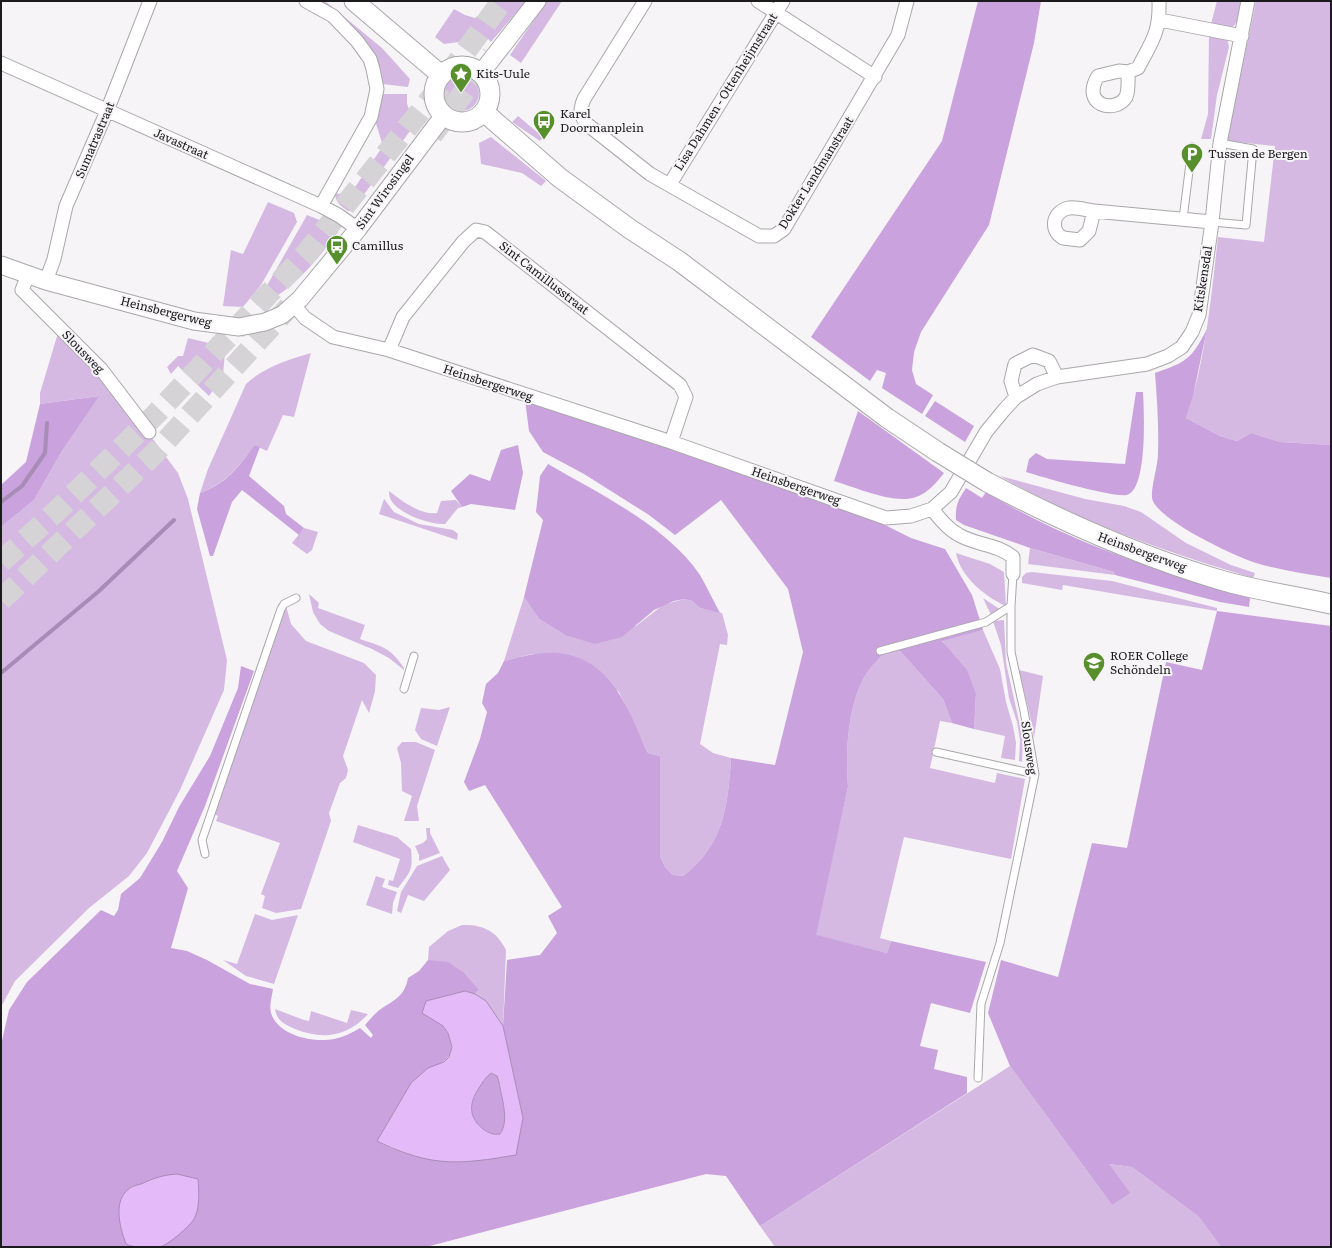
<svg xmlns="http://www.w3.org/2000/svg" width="1332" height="1248" font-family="Literata,serif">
  <rect width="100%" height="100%" fill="#f6f4f7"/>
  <path fill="#d5b9e3" d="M319 1H325L382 48 410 79 408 87 382 84Z
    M493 1H526L491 42 488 39 483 45 466 41 444 44 435 37 454 9 465 15 475 18 491 7Z
    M547 1H562L521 63 510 55Z
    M1217 1H1242L1238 20 1233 27 1211 24Z
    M1256 1H1331V445L1280 442 1251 433 1237 441 1220 436 1186 418C1206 360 1211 297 1218 237L1264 242 1275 146 1227 141Z
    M1209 34 1227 38 1229 47 1217 95 1211 139H1201L1208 114Z
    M443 93a18 18 0 1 1 36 0a18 18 0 1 1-36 0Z
    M380 94H407V104L415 124 352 211H348C342 207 335 202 335 194L351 193 383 146 374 117Z
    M518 116 543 137 540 141 512 122Z
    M491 137 546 181 541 186 522 173 481 164 479 143Z
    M268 202 294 213 297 222 261 285 243 307 223 306 231 250 243 254Z
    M307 215 332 225 338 229V232C318 258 289 297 256 305Z
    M58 333 127 404 178 473 188 499 227 660 224 690 180 790 147 853 129 876 89 908 15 981 1 1007V527L34 500 62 451 98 396 40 404V393Z
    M188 338 217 345 222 340H226L223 375 209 396 178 366 171 374 167 367 178 356H183Z
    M311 353 294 417 283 415 267 451 254 445C239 467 225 484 200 493L208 469 246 384C264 367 288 360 311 353Z
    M1000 476 1085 499 1124 506 1141 512 1186 543 1231 565 1255 573 1253 578C1166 552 1079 522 1000 476Z
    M389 491C401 500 421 516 437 513L441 501 456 500 462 507 458 508 445 524C429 525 387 511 389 491Z
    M384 499 394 512 419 524 453 530 458 534 457 540 379 514Z
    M304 528 318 532 312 550 307 554 292 543Z
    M1030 548 1114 572 1115 575 1028 564Z
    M956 553 990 564 1004 572 1006 606C985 597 960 576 956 553Z
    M1032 572 1112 581 1217 608V611L1063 585 1062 590 1022 583V577L1026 573Z
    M309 594 319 603 318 608 365 625 360 639C383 647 390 647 404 668V670L389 658 372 649 329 631 320 624 313 612Z
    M524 597 539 619 565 635 636 626 663 605 684 599 692 601 700 608 722 613 728 635 727 645 720 644 700 744 713 753 731 758C728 805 724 845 683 876L673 875 665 867 660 856V756L648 753 619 692 565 654H532L504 661Z
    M983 598 1001 610 991 615Z
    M286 606 291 624 306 641 364 663 376 675 375 691 369 713 362 700 343 756 348 770 346 778 340 783 329 813 331 821 301 909 276 913 262 908 265 896 261 894 280 843 216 821 218 816 214 814Z
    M1004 620 1006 663 1023 739 1022 762 1019 761 1020 740 1017 722 1009 698 1001 645 993 621Z
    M983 630 1000 669 1006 702 1013 726 1016 743 1015 760 1001 758 1005 736 974 729 976 694 942 640Z
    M900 651 943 699 952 723 940 721 930 768 995 783 997 773 1025 779 1011 859 904 837 880 938 891 941 887 953 815 936 848 787C845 751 848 692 873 665 876 662 879 658 882 656 887 653 894 653 900 651Z
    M1019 670 1043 676 1034 738C1031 715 1024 693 1019 670Z
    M450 707 437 746 421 739 415 730 421 708 439 710Z
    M402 742H416L435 750 417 806 419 821H404L412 796 402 791 401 763 397 748Z
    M358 825 397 837 411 849C413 870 411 871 398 888L388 885 389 880 393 881 400 859 353 842Z
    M426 828H430V833L440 853 419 861V855L415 846 423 843 427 839Z
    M442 856 450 870 424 901 408 895 401 913 397 911 401 892 417 866Z
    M376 876 385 879 382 887 397 892 393 903 392 914 366 905Z
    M255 914 272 920 298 915 274 984 246 976 223 960 237 964Z
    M462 925C482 924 497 931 506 950L503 1026 486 1001 475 994 479 990 428 960 429 947 448 931Z
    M275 1009 304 1020 309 1021 311 1011 347 1023 351 1010 368 1014C348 1037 322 1040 295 1029 284 1024 277 1021 275 1009Z
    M1010 1066 1112 1205 1109 1164 1132 1167 1199 1217 1221 1247H775L760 1226Z"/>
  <path fill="#caa2dd" d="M978 1H1041L1034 43 989 225 921 332 914 352 912 370 916 384 933 395 922 414 882 388 886 373 877 370 870 381 811 337 942 141Z
    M1207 329 1193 396 1186 418 1220 436 1237 441 1251 433 1280 442 1331 445V578C1306 574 1280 570 1256 563 1236 557 1155 519 1152 498 1151 485 1158 467 1158 453 1159 426 1157 400 1155 373 1186 362 1191 360 1207 329Z
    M1136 392H1143C1144 409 1148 489 1127 495 1114 498 1042 477 1026 472L1029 459 1036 453 1047 459 1125 464Z
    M99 396 62 451 34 500 1 527V485L26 462 40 404Z
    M525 400 547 406 879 522 911 538 945 549 972 595 983 630 942 641 967 670 976 694 974 729 952 723 943 699 900 651C894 653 887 653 882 656 879 658 876 662 873 665 848 692 845 751 848 787L816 935 887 953 891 941 986 962 970 1013 931 1003 920 1046 938 1050 934 1069 967 1077V1093L760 1226 726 1176 706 1174 426 1247H160L179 1234 194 1219 199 1196 138 1185 131 1187 120 1222 126 1244 131 1247H2L1 1045 9 1010 27 982 101 910 114 916 118 910 121 894 140 878 162 842 179 807 210 756 238 688 241 666 254 671 205 806 177 871 188 888 171 948 187 951 207 960 250 984 273 989C272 996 269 1006 271 1013 278 1036 314 1043 334 1039 343 1037 352 1033 360 1028L371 1038 373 1035 365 1025C368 1022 371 1018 374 1015 388 1001 404 1001 408 978L419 971 428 960 448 962 463 972 479 990 475 994 465 991 450 996 443 1026C459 1046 452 1063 428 1068L377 1141C404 1156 437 1161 468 1162L523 1118 503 1026 507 960 540 955 557 933 548 916 562 907 485 785 469 791 464 782 480 739 487 712 482 703 486 684 498 673 504 661C523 656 545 650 565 654 614 663 630 714 648 753L660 756V856L665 867 673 875 683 876C724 845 728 805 731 758L775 765 803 652 788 589 721 500 675 535 649 515 584 474 543 452 529 431Z
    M935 401 974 426 965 442 925 416Z
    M858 411 944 473C936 483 928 493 916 497 894 505 855 487 834 481Z
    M254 445 260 447 249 476 284 506 286 514 304 528 299 535 242 490 232 502 213 556H210L197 509 200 493C226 484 239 467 254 445Z
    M518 445 523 473 515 510 471 504 462 507 451 491 470 474 490 481 501 450Z
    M548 464C598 493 667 526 700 575 707 587 713 600 720 613L700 608 692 601 684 599 674 601 654 610 622 637 595 644 565 635 539 619 524 597 543 520 536 512 540 476Z
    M966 488 982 498 986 492C1069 543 1157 570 1250 598L1249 607 1220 602 1115 575 1114 572 1030 548 964 525 956 520C955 506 958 500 966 488Z
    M1217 611 1331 626 1330 1247H1221L1199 1217 1132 1167 1109 1164 1130 1193 1112 1205 1010 1066 988 1013 1001 960 1058 977 1092 843 1127 848 1166 662 1202 670Z
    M491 1073 497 1076 499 1082C501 1096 510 1121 500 1134 493 1135 489 1133 483 1129 468 1117 469 1103 479 1088 482 1083 486 1077 491 1073Z"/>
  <path fill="#e4bbf8" stroke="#a88bb6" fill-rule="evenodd" d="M465 991 475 994 486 1001 503 1026 523 1118 516 1155C491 1159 465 1164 439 1161 419 1159 395 1150 377 1141L411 1083 428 1068 444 1062 449 1057 452 1047 448 1033 443 1026 422 1013 426 1001ZM491 1073 497 1076 499 1082C501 1096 510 1121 500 1134 493 1135 489 1133 483 1129 468 1117 469 1103 479 1088 482 1083 486 1077 491 1073Z
    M177 1174 198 1179C199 1191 200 1209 194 1219 189 1227 168 1245 160 1247 151 1248 133 1248 126 1244 120 1228 112 1200 130 1188 133 1186 137 1185 141 1184 154 1178 163 1175 177 1174Z"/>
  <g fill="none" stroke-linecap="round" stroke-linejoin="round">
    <path stroke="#a88bb6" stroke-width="4" d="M1 502 22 486 45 453 47 423
      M1 673 99 591 174 520"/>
    <path stroke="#d5d3d6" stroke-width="22" stroke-dasharray="22 11" stroke-linecap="butt" d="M432 135 492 55
      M1 562 60 508 156 414 305 255 436 92 502 1
      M1 600 154 454 289 307"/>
    <g stroke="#a9a7aa" stroke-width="9">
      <path id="service" d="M1183 219 1192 147
        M1212 222 1246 225 1253 149 1220 143
        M880 651 986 622 1011 606
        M404 689 414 656
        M936 752 1035 774
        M205 854 202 840 281 609 284 604 296 598
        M978 1078 981 1004 1000 943 1035 774 1024 711 1011 652V606L1013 574"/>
    </g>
    <g stroke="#a9a7aa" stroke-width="15">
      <path id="minor" d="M306 1 333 16 357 41 370 59 373 69 377 89 371 117 321 206
        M645 1 584 99C579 111 580 116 588 125L650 174 759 236H774L784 229 898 35 907 1
        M758 1 875 77
        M1160 20 1242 36
        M1 63 321 206 338 215 358 229
        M1128 72 1119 71 1098 76C1080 106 1116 114 1126 97 1129 90 1128 79 1128 72L1138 68C1152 41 1160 33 1159 1
        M670 184 783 1
        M1094 211C1086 210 1077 207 1069 208 1053 211 1049 230 1063 238L1080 240 1089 231 1094 211 1212 222
        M28 275 22 290 101 369 149 432
        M46 281 54 259 66 206 107 111 150 1
        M294 305 305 318 333 337 389 350 671 442 886 518 911 516 932 509 951 492 986 432 1004 410 1016 397 1037 384 1057 377 1147 364 1168 356 1182 347 1192 332 1199 315 1212 222 1220 143 1248 1
        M389 350 403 317 463 242 476 230 485 232 680 385 686 397 671 442
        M1016 397 1011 381 1015 364 1033 355 1049 361 1057 377
        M932 509C940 519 948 529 959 535 976 545 997 544 1013 557V574"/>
    </g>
    <g stroke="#a9a7aa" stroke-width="19">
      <path id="tertiary" d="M481 73 537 1
        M1 265 46 281 194 321 239 327 265 322 282 315 300 299 358 229 444 115"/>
    </g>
    <g stroke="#a9a7aa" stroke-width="21">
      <path id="secondary" d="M354 1 441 75
        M434 94a28 28 0 1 1 56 0a28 28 0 1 1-56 0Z
        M484 112 560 178 630 229 679 261 887 418 938 452
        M987 482C1063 522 1141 557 1224 581 1259 591 1296 596 1331 604"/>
    </g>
    <use href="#service" stroke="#fff" stroke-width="7"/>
    <use href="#minor" stroke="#fff" stroke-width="13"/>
    <use href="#tertiary" stroke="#fff" stroke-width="17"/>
    <use href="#secondary" stroke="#fff" stroke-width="19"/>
    <g stroke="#a9a7aa" stroke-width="21" stroke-linecap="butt">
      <path id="secondary-bridge" d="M938 452 987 482"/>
    </g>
    <use href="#secondary-bridge" stroke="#fff" stroke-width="19"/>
  </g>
  <defs>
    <g id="sight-pin" transform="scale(1.15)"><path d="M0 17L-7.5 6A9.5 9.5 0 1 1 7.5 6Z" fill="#568f2b" stroke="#f6f4f7"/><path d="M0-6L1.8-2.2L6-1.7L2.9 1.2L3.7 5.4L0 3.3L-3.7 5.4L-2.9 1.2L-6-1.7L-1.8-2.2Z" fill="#fff"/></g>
    <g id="bus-pin" transform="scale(1.15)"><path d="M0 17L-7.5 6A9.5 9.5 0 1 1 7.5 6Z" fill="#568f2b" stroke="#f6f4f7"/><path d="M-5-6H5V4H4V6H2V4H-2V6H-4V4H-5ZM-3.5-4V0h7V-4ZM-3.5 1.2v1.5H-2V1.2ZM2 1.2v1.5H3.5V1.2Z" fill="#fff"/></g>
    <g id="parking-pin" transform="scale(1.15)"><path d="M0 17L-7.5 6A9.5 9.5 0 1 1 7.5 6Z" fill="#568f2b" stroke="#f6f4f7"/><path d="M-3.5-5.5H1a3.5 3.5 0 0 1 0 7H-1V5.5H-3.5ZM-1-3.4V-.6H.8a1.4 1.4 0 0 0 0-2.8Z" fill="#fff"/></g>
    <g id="school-pin" transform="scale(1.15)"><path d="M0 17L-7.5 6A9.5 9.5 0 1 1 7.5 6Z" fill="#568f2b" stroke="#f6f4f7"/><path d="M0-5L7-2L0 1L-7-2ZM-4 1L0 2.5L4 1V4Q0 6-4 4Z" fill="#fff"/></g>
  </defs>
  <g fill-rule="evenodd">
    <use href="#sight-pin" x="461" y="74"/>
    <use href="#bus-pin" x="544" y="121"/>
    <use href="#parking-pin" x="1192" y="154"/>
    <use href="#bus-pin" x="337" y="246"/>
    <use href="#school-pin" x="1094" y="663"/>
  </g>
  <g text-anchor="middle" stroke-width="4" stroke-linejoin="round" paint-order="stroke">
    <g font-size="12" fill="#1b1a1c" stroke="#f6f4f7" text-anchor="start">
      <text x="476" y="78">Kits-Uule</text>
      <text x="560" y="118">Karel<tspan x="560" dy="14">Doormanplein</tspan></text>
      <text x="1208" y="158">Tussen de Bergen</text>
      <text x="352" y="250">Camillus</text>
      <text x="1110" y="660">ROER College<tspan x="1110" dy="14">Schöndeln</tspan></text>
    </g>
    <g font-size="12" fill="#1b1a1c" stroke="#f6f4f7">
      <text transform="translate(726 92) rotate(-58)" y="4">Lisa Dahmen - Ottenheijmstraat</text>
      <text transform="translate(95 140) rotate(-67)" y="4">Sumatrastraat</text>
      <text transform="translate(181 144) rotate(24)" y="4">Javastraat</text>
      <text transform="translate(816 173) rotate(-58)" y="4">Dokter Landmanstraat</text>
      <text transform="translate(385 192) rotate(-54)" y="4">Sint Wirosingel</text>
      <text transform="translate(544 278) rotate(38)" y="4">Sint Camillusstraat</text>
      <text transform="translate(1203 279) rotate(-81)" y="4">Kitskensdal</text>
      <text transform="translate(166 312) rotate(14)" y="4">Heinsbergerweg</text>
      <text transform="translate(83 352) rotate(46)" y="4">Slousweg</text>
      <text transform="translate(488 383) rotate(18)" y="4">Heinsbergerweg</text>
      <text transform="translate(796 486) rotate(19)" y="4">Heinsbergerweg</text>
      <text transform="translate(1142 552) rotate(20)" y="4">Heinsbergerweg</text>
      <text transform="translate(1029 748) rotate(82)" y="4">Slousweg</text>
    </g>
  </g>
  <rect width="1332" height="1248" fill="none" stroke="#1b1a1c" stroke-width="4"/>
</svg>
